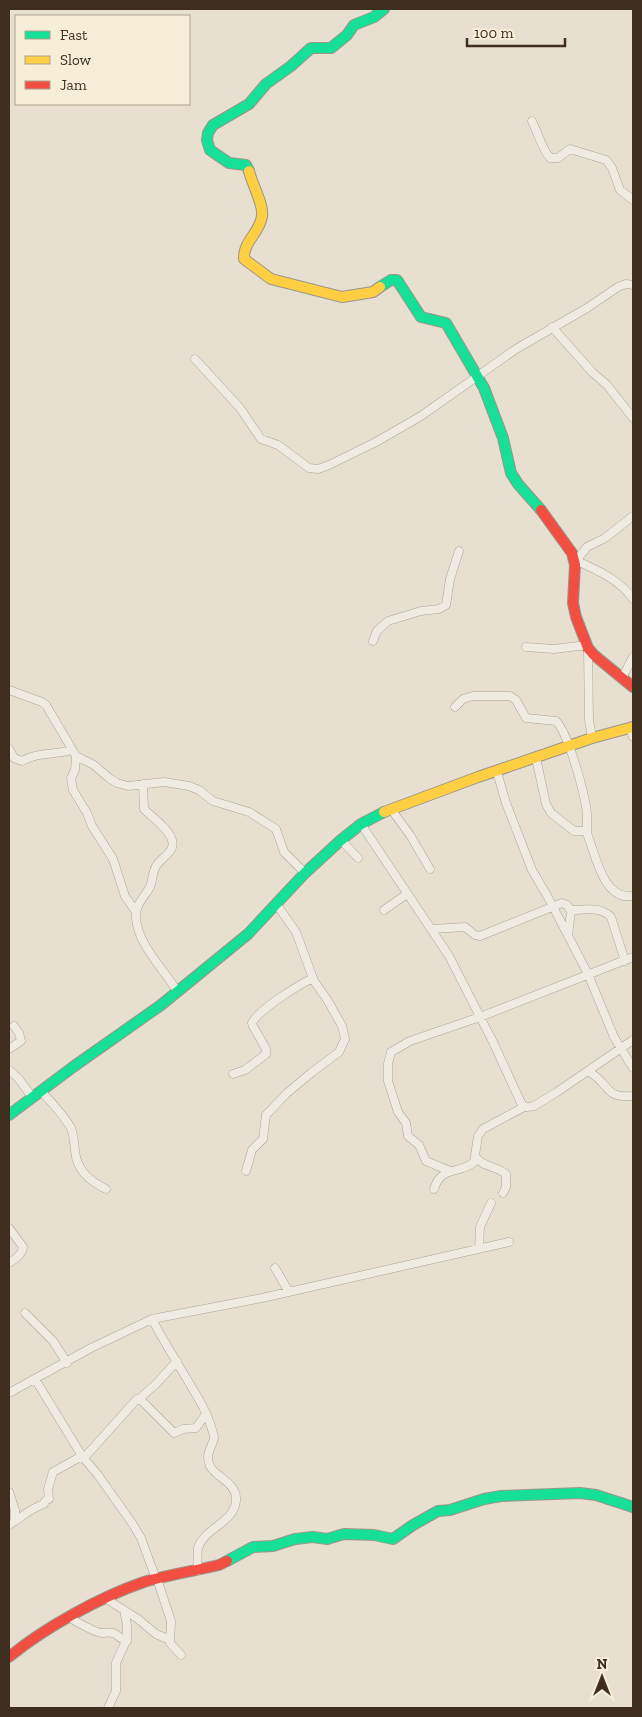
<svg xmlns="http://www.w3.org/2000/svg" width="642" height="1717" font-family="'Zilla Slab',serif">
  <rect width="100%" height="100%" fill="#e7e0d1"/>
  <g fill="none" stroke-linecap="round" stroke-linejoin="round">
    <g stroke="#ada599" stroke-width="9">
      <path id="street" d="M532 121C538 133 542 149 550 158H558L570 149 606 160 612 168 620 190 633 200
        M552 327 593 373 607 385 633 418
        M195 359 240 408 261 439 278 445 309 468 318 469 329 465 376 442 421 416 516 349 587 308 618 287 626 284 633 285
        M577 561C597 570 620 580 633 599
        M575 562 587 547 605 538 633 516
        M373 641 377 631 388 621 421 611 439 609 446 605 450 579 459 551
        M526 647 554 649 587 645
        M588 648 589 720 592 738
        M622 678 633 657
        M9 690 42 702 46 705 76 756 94 765 109 778 117 783 128 786 164 782 189 786 199 790 213 801 249 812 276 829 284 852 305 873
        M455 707 463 699 473 696H510L516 700 526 718 556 721C569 734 585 795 587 814 587 820 587 827 587 833
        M630 728 633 737
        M9 749 14 758 22 761C37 752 55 755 72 750
        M76 756 75 770 71 778 73 790 87 813 92 826 113 859 125 896 136 912
        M536 758 546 804 551 813 574 831H586C595 851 602 901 633 896
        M497 772 506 803 532 870 549 899 588 974 614 1037 633 1068
        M143 784 144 809C153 818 168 828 172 840 176 851 162 857 157 865 152 871 153 880 150 887 144 898 135 904 136 918 138 945 163 968 177 991
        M391 809 410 835 430 869
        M361 824 449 956 493 1042 522 1105 527 1107 534 1106 557 1092 633 1040
        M341 840 358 858
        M384 910 407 894
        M571 910C585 910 600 906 611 917L625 961
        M432 929 465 927 475 935 480 936 562 903 567 905 571 911 568 936
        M9 1049 21 1041 19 1033 14 1026
        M9 1070 18 1078 33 1098
        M589 1072C610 1083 604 1099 633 1096
        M233 1074 245 1070 266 1054V1049L253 1026 252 1023C259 1009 299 985 313 978
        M41 1091C52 1103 63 1114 71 1128 74 1136 74 1143 75 1151 77 1171 90 1181 106 1189
        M476 1157C482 1167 497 1166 506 1174V1187L503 1193
        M246 1171 252 1150 263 1139 266 1115 287 1093 311 1073 339 1052 345 1039 342 1026 328 1001 314 981 296 932 277 905
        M450 1171 426 1161 419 1145 408 1136 406 1123 398 1112 388 1081V1064L391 1052 410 1041 480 1017 633 957
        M434 1189C442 1164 460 1175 474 1162L478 1136 483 1129 524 1107
        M9 1228 23 1247C22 1255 15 1259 9 1263
        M479 1249 480 1227 491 1203
        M275 1268 289 1292
        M25 1313 53 1341 67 1363
        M152 1319C165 1344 180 1367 194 1391 199 1400 205 1409 208 1418 210 1424 213 1431 214 1437 214 1445 204 1452 210 1466 215 1477 238 1483 236 1501 234 1523 204 1528 198 1548 197 1555 198 1563 197 1571
        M35 1379 82 1456 98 1475 132 1523 141 1538 156 1579
        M9 1393 91 1348 152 1319 262 1298 509 1242
        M139 1399 156 1384 177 1361
        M84 1458 137 1399 142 1401 174 1433 183 1429 196 1428 206 1414
        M9 1492 15 1510V1521
        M9 1525C22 1517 29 1509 44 1504L45 1501 49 1499 48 1489 53 1472 82 1456
        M157 1579 171 1621 170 1643 181 1655
        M105 1598 138 1619 156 1634 170 1640
        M69 1617C75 1621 96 1633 102 1633 106 1633 108 1632 113 1633 119 1635 120 1640 127 1641
        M108 1708 116 1691V1663L127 1639V1625L124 1610"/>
    </g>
    <g stroke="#9c958a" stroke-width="12">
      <path id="fast" d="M249 171 246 165 229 163 210 150 207 140 208 133 213 125 249 104 266 84 291 66 311 48H331L347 35 354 25 374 17 384 9
        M380 287 391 280H397L421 317 446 323 484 388 503 438 511 473 518 484 541 510
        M9 1115 73 1067 161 1005 248 934 305 873 341 840 361 824 384 812
        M227 1561 253 1547 273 1546 295 1539 313 1537 327 1539 344 1534 374 1535 393 1539 413 1525 438 1511 450 1510 484 1499 501 1496 580 1493 596 1495 633 1507"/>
    </g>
    <g stroke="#9c958a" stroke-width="12">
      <path id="slow" d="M249 171C252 184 264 205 262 216 260 233 243 241 244 259L271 279 342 297 373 292 380 287
        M384 812 478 777 592 738 633 727"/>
    </g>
    <g stroke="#9c958a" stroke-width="12">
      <path id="jam" d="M541 510 572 553 575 565 573 603 576 617 588 648 594 655 633 687
        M9 1657C44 1628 100 1597 144 1582 168 1575 194 1571 219 1565L227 1561"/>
    </g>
    <use href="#street" stroke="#efebe3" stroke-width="8"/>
    <use href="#fast" stroke="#16e098" stroke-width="10"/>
    <use href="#slow" stroke="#ffcf43" stroke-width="10"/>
    <use href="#jam" stroke="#f24e42" stroke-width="10"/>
  </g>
  <rect width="642" height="1717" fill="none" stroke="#3d2e20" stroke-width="20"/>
  <rect x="15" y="15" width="175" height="90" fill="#f7eed8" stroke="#ada18e"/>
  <rect x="25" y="31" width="25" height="8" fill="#16e098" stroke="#ada18e"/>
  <text x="60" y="40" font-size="15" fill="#3d2e20">Fast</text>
  <rect x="25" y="56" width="25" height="8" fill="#ffcf43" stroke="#ada18e"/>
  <text x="60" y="65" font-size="15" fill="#3d2e20">Slow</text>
  <rect x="25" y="81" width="25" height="8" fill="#f24e42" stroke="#ada18e"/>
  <text x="60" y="90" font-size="15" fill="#3d2e20">Jam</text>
  <g transform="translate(602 1677)" stroke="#f7eed8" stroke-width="4" paint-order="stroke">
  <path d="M0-4L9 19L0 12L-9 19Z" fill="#3d2e20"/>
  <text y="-8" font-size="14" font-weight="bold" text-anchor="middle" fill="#3d2e20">N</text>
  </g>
  <path d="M467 38v8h98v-8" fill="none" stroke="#3d2e20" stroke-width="2.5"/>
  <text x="474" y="38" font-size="15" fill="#3d2e20" stroke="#f7eed8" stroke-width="4" paint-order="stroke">100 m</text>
</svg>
